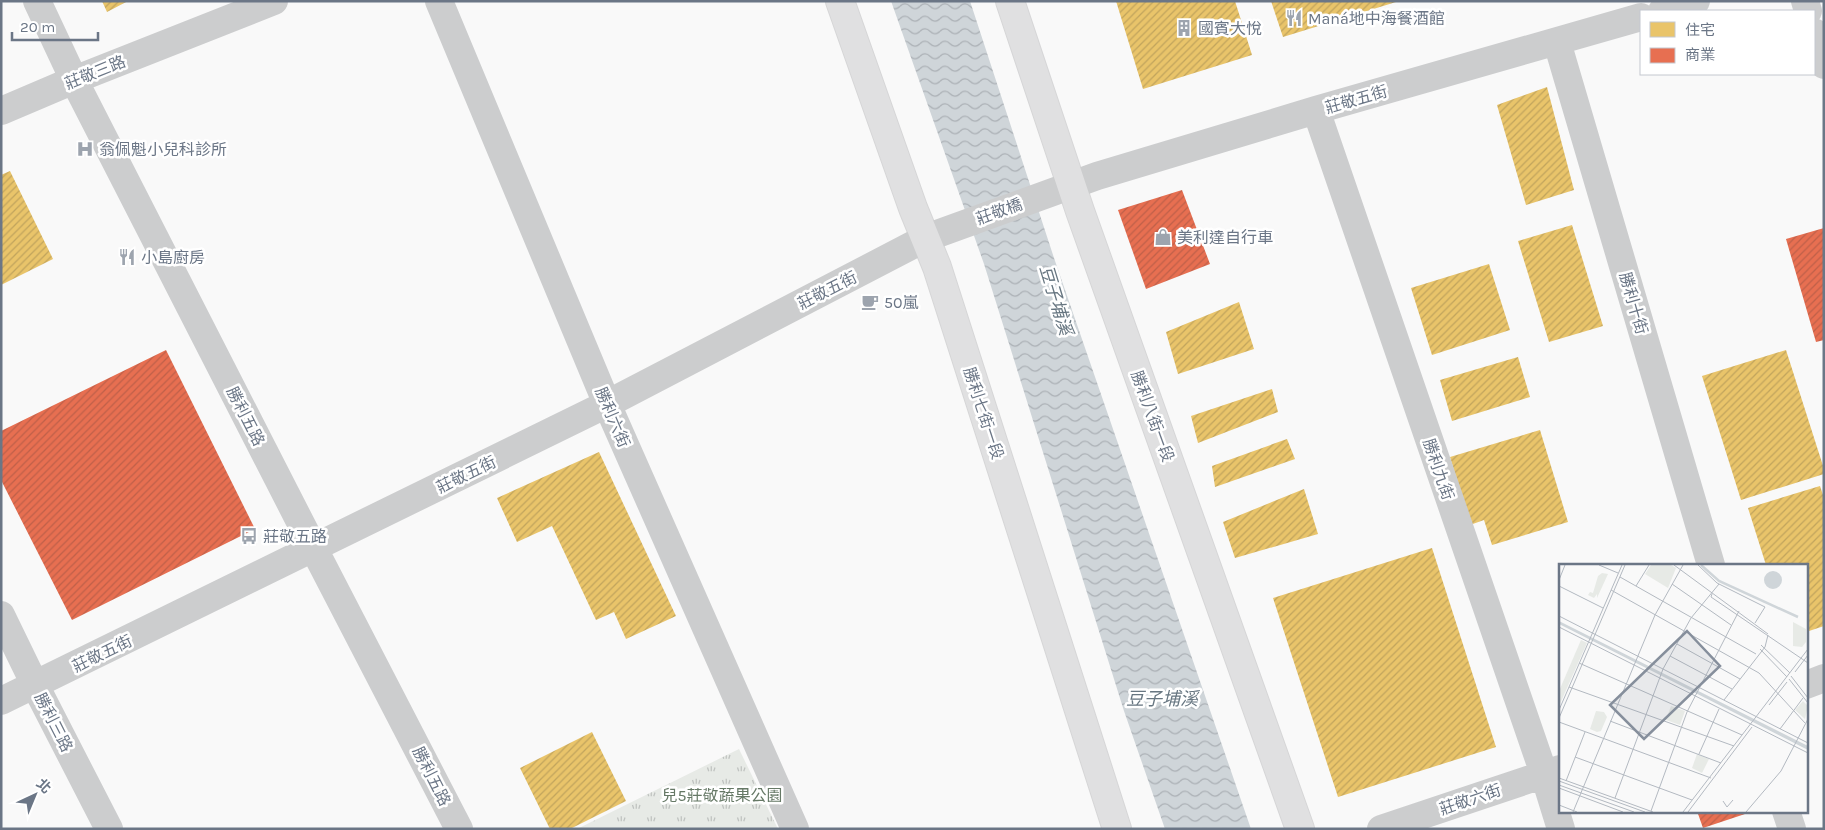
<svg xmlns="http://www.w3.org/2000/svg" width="1825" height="830" font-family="Karla,'Noto Sans TC',sans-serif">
  <defs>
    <pattern id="park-tufts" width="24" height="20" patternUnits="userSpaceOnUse" patternTransform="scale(1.25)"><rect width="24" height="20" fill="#e7eae6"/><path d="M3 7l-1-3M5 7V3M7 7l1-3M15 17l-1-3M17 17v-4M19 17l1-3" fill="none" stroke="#bfc2c0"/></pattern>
    <pattern id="water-waves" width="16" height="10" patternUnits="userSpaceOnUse" patternTransform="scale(1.25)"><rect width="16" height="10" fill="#cfd5d9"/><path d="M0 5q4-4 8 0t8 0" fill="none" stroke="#acb1b6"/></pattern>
    <pattern id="homes-hatch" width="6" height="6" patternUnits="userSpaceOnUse" patternTransform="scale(1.25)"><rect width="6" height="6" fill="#e9c46a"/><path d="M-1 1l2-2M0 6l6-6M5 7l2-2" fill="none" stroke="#c1a45d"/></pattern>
    <pattern id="shops-hatch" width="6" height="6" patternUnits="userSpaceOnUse" patternTransform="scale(1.25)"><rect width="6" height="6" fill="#e76f51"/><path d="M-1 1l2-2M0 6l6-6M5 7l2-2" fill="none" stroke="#bf6049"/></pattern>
  </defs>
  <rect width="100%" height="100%" fill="#f9f9f9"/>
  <path fill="url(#park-tufts)" d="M739 749 778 829H577Z"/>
  <path fill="url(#water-waves)" d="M891 1H970L1054 258 1251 829H1165L1124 711 984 264Z"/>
  <path fill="url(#homes-hatch)" d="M102 1H128L107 12Z
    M1116 1H1235L1252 55 1143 89Z
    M1271 1H1396V2L1283 37Z
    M1547 87 1574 190 1526 205 1497 105Z
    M10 171 53 259 1 285V175Z
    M1572 225 1603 326 1549 342 1518 241Z
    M1489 264 1510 330 1432 355 1411 288Z
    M1239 302 1254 349 1178 374 1166 332Z
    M1786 350 1824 469V474L1741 500 1702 376Z
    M1518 357 1530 397 1452 421 1440 380Z
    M1272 389 1278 412 1198 443 1191 416Z
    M1540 430 1568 522 1492 545 1484 520 1470 525 1450 457Z
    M1287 439 1295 459 1215 487 1212 466Z
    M599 452 676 616 626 639 614 612 596 620 552 526 517 542 497 498Z
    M1820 486 1824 498V626L1806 632V565H1766L1748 508Z
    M1304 489 1318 534 1235 558 1223 522Z
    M1432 548 1496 747 1338 797 1273 598Z
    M592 732 626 801 570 829H550L520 768Z"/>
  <path fill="url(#shops-hatch)" d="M1182 190 1210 264 1146 289 1118 210Z
    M1824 228V340L1816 342 1786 239Z
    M166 350 255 529 72 620 1 480V431Z
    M1697 811H1751V812L1703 828Z"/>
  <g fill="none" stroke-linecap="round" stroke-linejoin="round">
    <g stroke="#d6d6d7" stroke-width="30">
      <path id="secondary" d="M840 1 913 208 937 267 1117 829
        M1010 1 1080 211 1300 829"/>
    </g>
    <path stroke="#cccdce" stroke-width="28" d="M37 1 74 80 314 549 459 829
      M439 1 607 404 795 829
      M1805 1 1808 11
      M1662 11 1696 1
      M1814 32 1824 65
      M1557 42 1711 565
      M1316 110 1544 774 1561 829
      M1 111 74 80 274 1
      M1 615 35 685 109 829
      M1806 685 1824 678
      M1 701 607 404 926 238 1097 176 1316 110 1641 17
      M1786 811 1792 829
      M1381 829 1560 769"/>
    <use href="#secondary" stroke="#e0e0e1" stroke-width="28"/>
  </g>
  <defs>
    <g id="restaurant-bare" transform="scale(1.35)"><path d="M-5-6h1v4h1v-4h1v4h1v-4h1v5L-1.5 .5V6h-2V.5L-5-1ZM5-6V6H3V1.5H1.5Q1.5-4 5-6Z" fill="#9da4ae" stroke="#fff" stroke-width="2.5" paint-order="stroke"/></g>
    <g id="building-bare" transform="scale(1.35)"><path d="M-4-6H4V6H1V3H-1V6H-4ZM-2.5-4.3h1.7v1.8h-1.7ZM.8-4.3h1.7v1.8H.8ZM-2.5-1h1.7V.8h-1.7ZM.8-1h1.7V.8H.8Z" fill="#9da4ae" stroke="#fff" stroke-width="2.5" paint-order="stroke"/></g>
    <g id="hospital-bare" transform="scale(1.35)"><path d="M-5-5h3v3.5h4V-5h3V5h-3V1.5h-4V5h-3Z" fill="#9da4ae" stroke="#fff" stroke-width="2.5" paint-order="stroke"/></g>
    <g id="shop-bare" transform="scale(1.35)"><path d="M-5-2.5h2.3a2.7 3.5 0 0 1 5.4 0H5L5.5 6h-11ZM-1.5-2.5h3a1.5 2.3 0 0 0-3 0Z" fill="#9da4ae" stroke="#fff" stroke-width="2.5" paint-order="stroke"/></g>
    <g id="cafe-bare" transform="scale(1.35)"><path d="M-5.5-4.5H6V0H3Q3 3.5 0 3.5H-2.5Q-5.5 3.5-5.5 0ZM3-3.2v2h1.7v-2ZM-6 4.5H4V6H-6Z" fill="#9da4ae" stroke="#fff" stroke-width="2.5" paint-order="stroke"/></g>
    <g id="bus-bare" transform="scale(1.35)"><path d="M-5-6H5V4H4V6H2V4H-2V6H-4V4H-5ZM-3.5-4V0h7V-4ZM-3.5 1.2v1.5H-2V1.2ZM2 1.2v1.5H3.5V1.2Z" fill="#9da4ae" stroke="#fff" stroke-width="2.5" paint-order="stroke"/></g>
  </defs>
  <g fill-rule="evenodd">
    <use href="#restaurant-bare" x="1294" y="18"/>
    <use href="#building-bare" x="1184" y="28"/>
    <use href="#hospital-bare" x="85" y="149"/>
    <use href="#shop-bare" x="1163" y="237"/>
    <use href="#restaurant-bare" x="127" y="257"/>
    <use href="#cafe-bare" x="870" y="302"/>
    <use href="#bus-bare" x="249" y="536"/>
  </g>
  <g text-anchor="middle" stroke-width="5" stroke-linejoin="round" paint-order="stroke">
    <g font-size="16" fill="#6b7686" stroke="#fff" text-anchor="start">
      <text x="1308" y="24">Maná地中海餐酒館</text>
      <text x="1198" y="34">國賓大悅</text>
      <text x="99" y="155">翁佩魁小兒科診所</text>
      <text x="1177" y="243">美利達自行車</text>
      <text x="141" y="263">小島廚房</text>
      <text x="884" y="308">50嵐</text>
      <text x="263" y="542">莊敬五路</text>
    </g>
    <g font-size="16" fill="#6b7686" stroke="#fff">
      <text transform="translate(95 72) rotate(-22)" y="6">莊敬三路</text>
      <text transform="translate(1356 99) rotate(-16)" y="6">莊敬五街</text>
      <text transform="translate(999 211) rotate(-20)" y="6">莊敬橋</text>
      <text transform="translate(827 290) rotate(-27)" y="6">莊敬五街</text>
      <text transform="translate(1634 303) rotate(74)" y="6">勝利十街</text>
      <text transform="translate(984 413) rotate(72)" y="6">勝利七街一段</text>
      <text transform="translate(246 416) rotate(63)" y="6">勝利五路</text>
      <text transform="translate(1153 416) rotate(70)" y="6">勝利八街一段</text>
      <text transform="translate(613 417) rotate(67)" y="6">勝利六街</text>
      <text transform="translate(1439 469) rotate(71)" y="6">勝利九街</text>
      <text transform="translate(466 474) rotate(-26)" y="6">莊敬五街</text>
      <text transform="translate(102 653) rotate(-26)" y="6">莊敬五街</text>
      <text transform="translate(54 722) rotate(63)" y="6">勝利三路</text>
      <text transform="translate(432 776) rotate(63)" y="6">勝利五路</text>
      <text transform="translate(1470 799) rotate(-19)" y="6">莊敬六街</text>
    </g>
    <g font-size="16" fill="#667966" stroke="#fff">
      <text x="722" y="801">兒5莊敬蔬果公園</text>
    </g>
    <g font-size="18" font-style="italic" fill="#677681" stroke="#fff">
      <text transform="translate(1056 300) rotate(73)" y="6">豆子埔溪</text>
      <text x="1162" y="705">豆子埔溪</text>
    </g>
  </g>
  <g transform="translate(1559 564)">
    <rect width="249" height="249" fill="#f9f9f9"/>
    <path d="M22 76 28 79 0 142V127Z" fill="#e7eae6"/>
    <path d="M92 1H112L117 4 109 24 86 10ZM244 137 249 142 246 155 236 146ZM112 142 126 147 121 161 107 156ZM138 190 150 195 143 209 133 204Z" fill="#e7eae6"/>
    <path d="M43 9 49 10 38 34V30L35 34 29 31 31 28 34 29 39 12ZM234 58 247 65V78L243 83 234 82ZM37 147 45 148 48 153 42 167 38 168 31 165Z" fill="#e7eae6"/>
    <path d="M205 16a9 9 0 1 1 18 0a9 9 0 1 1-18 0ZM0 57 249 182V186L0 60Z" fill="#cfd5d9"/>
    <path fill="none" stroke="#cfd5d9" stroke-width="2.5" d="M142 1 160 17 239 53"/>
    <path fill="none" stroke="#b3b9c1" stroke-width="1" d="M40 1 59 9M115 1 209 70M139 1 158 19 206 43 196 59M61 13 197 90M0 16 6 1M113 20 172 61M0 22 44 44M77 22 90 1M52 26 200 109 246 159M153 30 152 33 249 99M0 52 249 179M0 63 249 189M118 80 181 115M202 81 231 109M201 85 228 113M111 92 173 125M20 99 183 171M236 108 249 91M232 112 249 134M230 115 249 139M10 123 175 182M165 136 206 83 209 71M210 141 228 118M0 146 63 1M0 154 66 1M51 157 162 199M0 158 152 214M221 165 244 134M140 190 160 145M16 193 133 236M0 214 94 248M0 217 86 248M7 217 26 168M0 221 75 248M0 224 64 248M56 234 104 105 132 54 160 20M164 237 168 243 174 236M0 241 18 248M92 247 128 148 180 47M14 248 96 51 124 1M124 248 249 85M129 248 193 163M187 248 222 207 249 155"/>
    <path fill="#868f9c" fill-opacity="0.15" stroke="#868f9c" stroke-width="2.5" d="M128 67 161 102 85 175 51 141Z"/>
    <rect width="249" height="249" fill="none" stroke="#6b7686" stroke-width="2.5"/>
  </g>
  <rect width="1825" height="830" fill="none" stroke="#6b7686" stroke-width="5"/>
  <rect x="1640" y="10" width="175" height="65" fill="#ffffff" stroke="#c4c8cf"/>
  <rect x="1650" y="22" width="25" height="15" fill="#e9c46a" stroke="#c4c8cf"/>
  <text x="1685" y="35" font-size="15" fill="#6b7686">住宅</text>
  <rect x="1650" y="48" width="25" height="15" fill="#e76f51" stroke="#c4c8cf"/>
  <text x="1685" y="60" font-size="15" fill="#6b7686">商業</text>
  <g transform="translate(35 795) rotate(44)" stroke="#ffffff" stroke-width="4" paint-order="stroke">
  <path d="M0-4L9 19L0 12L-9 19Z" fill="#6b7686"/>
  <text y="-8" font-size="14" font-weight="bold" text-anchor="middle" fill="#6b7686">北</text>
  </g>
  <path d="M12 32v8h86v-8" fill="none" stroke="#6b7686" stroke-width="2.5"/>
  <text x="20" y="32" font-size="15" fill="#6b7686" stroke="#ffffff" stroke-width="4" paint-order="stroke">20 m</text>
</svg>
